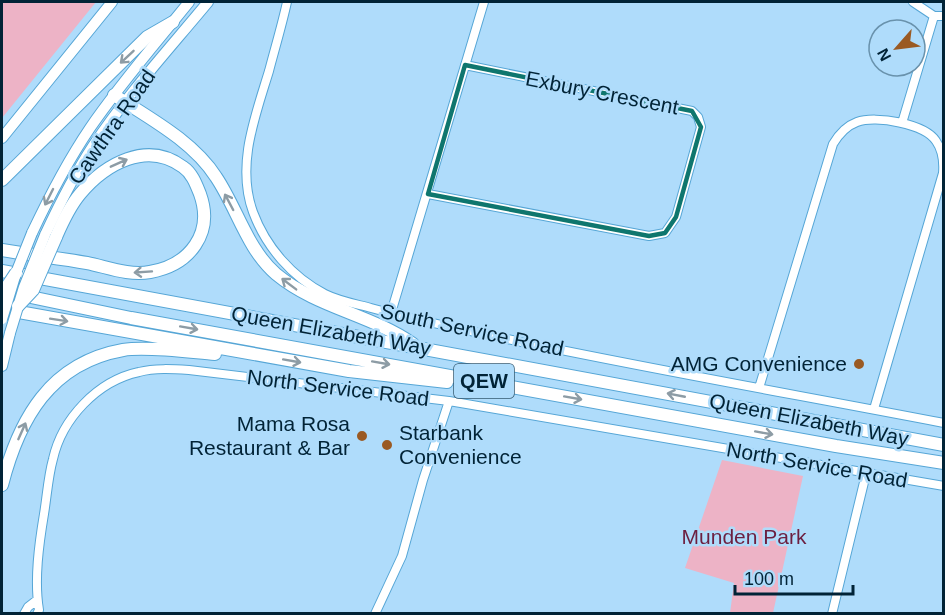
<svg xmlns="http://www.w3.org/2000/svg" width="945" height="615" font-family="Arial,sans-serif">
  <rect width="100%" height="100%" fill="#afdcfb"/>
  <path fill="#edb3c6" d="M2 2H96L2 118Z
    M722 460 803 476 773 613H730L734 583 685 568Z"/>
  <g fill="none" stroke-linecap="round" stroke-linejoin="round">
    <g stroke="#56a6d6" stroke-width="10">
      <path id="minor" d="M287 2C282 25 275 48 269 71 255 117 236 165 253 212 266 247 292 277 325 294 339 301 356 304 371 308 411 319 452 327 493 336 643 368 793 394 944 423
        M913 2 934 16H944
        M902 123 934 16
        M428 194 649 236 665 233 676 217 701 127 698 117 692 111 465 65
        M391 313 484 2
        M759 388 833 144C839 134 846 126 857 122 876 115 925 124 936 141 943 151 944 161 943 173L874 409
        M24 614 28 607 37 600
        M37 614 39 610C34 580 39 544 44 514 47 496 48 477 53 459 62 419 97 381 139 372 155 368 172 369 189 370L449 401 944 486
        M375 614 402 556 423 480 449 401
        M832 614 866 474"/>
    </g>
    <g stroke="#56a6d6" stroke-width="12">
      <path id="major" d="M2 138 112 2
        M32 233C49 197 67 162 90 128 120 84 156 43 189 2
        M45 235C59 205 74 175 93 146 127 95 169 49 208 2
        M2 366 10 333"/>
    </g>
    <g stroke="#56a6d6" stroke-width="14">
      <path id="highway" d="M114 95C149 118 193 141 216 177 237 208 247 249 276 274 317 308 370 314 413 344
        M2 180 147 37 173 22
        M2 250C30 255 59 258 87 263 107 267 129 276 150 272 190 265 214 233 200 194 196 184 192 173 183 167 147 140 105 164 80 194 70 206 62 223 56 237
        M2 271 944 445
        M2 291 131 318 836 446 944 463
        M2 309 349 371 447 382
        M2 485C19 419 50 363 123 350 146 346 190 352 215 354"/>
    </g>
    <use href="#minor" stroke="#fff" stroke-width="8"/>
    <use href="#major" stroke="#fff" stroke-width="10"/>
    <use href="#highway" stroke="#fff" stroke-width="12"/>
    <g stroke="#56a6d6" stroke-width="12" stroke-linecap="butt">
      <path id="major-bridge" d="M2 319 16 273 32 233
        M10 333 24 287 45 235"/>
    </g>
    <g stroke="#56a6d6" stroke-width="14" stroke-linecap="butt">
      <path id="highway-bridge" d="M2 294 16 273
        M18 306 33 290 56 237"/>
    </g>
    <use href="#major-bridge" stroke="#fff" stroke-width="10"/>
    <use href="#highway-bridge" stroke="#fff" stroke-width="12"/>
  </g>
  <defs><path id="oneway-shaft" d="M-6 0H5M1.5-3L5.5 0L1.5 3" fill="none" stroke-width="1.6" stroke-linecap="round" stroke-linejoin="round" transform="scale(1.5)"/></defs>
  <g stroke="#8d9ca5">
    <use href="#oneway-shaft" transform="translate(127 57) rotate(137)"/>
    <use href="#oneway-shaft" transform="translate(119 163) rotate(-24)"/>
    <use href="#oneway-shaft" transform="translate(49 197) rotate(117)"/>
    <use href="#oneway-shaft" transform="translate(229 202) rotate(-118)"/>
    <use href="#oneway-shaft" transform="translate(143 272) rotate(176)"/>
    <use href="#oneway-shaft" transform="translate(289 284) rotate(-143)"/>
    <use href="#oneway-shaft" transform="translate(59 320) rotate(9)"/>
    <use href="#oneway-shaft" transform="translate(189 328) rotate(10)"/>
    <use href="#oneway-shaft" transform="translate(292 361) rotate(10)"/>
    <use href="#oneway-shaft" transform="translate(381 363) rotate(10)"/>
    <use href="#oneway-shaft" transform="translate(676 395) rotate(-169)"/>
    <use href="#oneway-shaft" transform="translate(573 398) rotate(10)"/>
    <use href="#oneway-shaft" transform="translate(22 431) rotate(-66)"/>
    <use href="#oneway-shaft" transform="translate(764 433) rotate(10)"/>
  </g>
  <path fill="none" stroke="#0f766e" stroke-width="4.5" stroke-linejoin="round" d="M465 65 692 111 701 127 676 217 665 233 649 236 428 194Z"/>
  <g fill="#9a5a23" stroke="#afdcfb" stroke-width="2">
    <circle cx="859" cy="364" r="6"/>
    <circle cx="362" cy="436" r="6"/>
    <circle cx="387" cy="445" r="6"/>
  </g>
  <g text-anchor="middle" stroke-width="5" stroke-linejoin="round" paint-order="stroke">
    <rect fill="#afdcfb" stroke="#355a71" stroke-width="1.5" x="454" y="364" width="60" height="34" rx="4.5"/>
    <g font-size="20" font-weight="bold" fill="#012336">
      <text x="484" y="388">QEW</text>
    </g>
    <g font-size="21" fill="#012336" stroke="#afdcfb">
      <text transform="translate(602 93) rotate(11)" y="7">Exbury Crescent</text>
      <text transform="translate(112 127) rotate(-55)" y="7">Cawthra Road</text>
      <text transform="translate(472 330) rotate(12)" y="7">South Service Road</text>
      <text transform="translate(331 331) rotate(10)" y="7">Queen Elizabeth Way</text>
      <text transform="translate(338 388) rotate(7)" y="7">North Service Road</text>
      <text transform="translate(809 420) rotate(11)" y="7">Queen Elizabeth Way</text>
      <text transform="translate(817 465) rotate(10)" y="7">North Service Road</text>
    </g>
    <g font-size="21" fill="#012336" stroke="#afdcfb" text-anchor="end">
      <text x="847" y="371">AMG Convenience</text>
      <text x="350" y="431">Mama Rosa<tspan x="350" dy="24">Restaurant &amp; Bar</tspan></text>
      <text x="399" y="440" text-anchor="start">Starbank<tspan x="399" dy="24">Convenience</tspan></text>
    </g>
    <g font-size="21" fill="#6c1f40" stroke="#afdcfb">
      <text x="744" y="544">Munden Park</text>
    </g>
  </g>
  <rect width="945" height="615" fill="none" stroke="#012336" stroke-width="6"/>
  <g transform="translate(897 48) rotate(242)"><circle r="28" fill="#afdcfb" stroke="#6992ac" stroke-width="1.5"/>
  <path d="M0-4.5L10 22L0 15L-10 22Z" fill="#9a5a23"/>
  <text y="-9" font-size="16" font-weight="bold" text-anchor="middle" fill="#012336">N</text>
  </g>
  <path d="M735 585v9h118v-9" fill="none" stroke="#012336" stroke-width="3"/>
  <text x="744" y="585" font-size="18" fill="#012336" stroke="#afdcfb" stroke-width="4.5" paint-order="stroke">100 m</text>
</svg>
